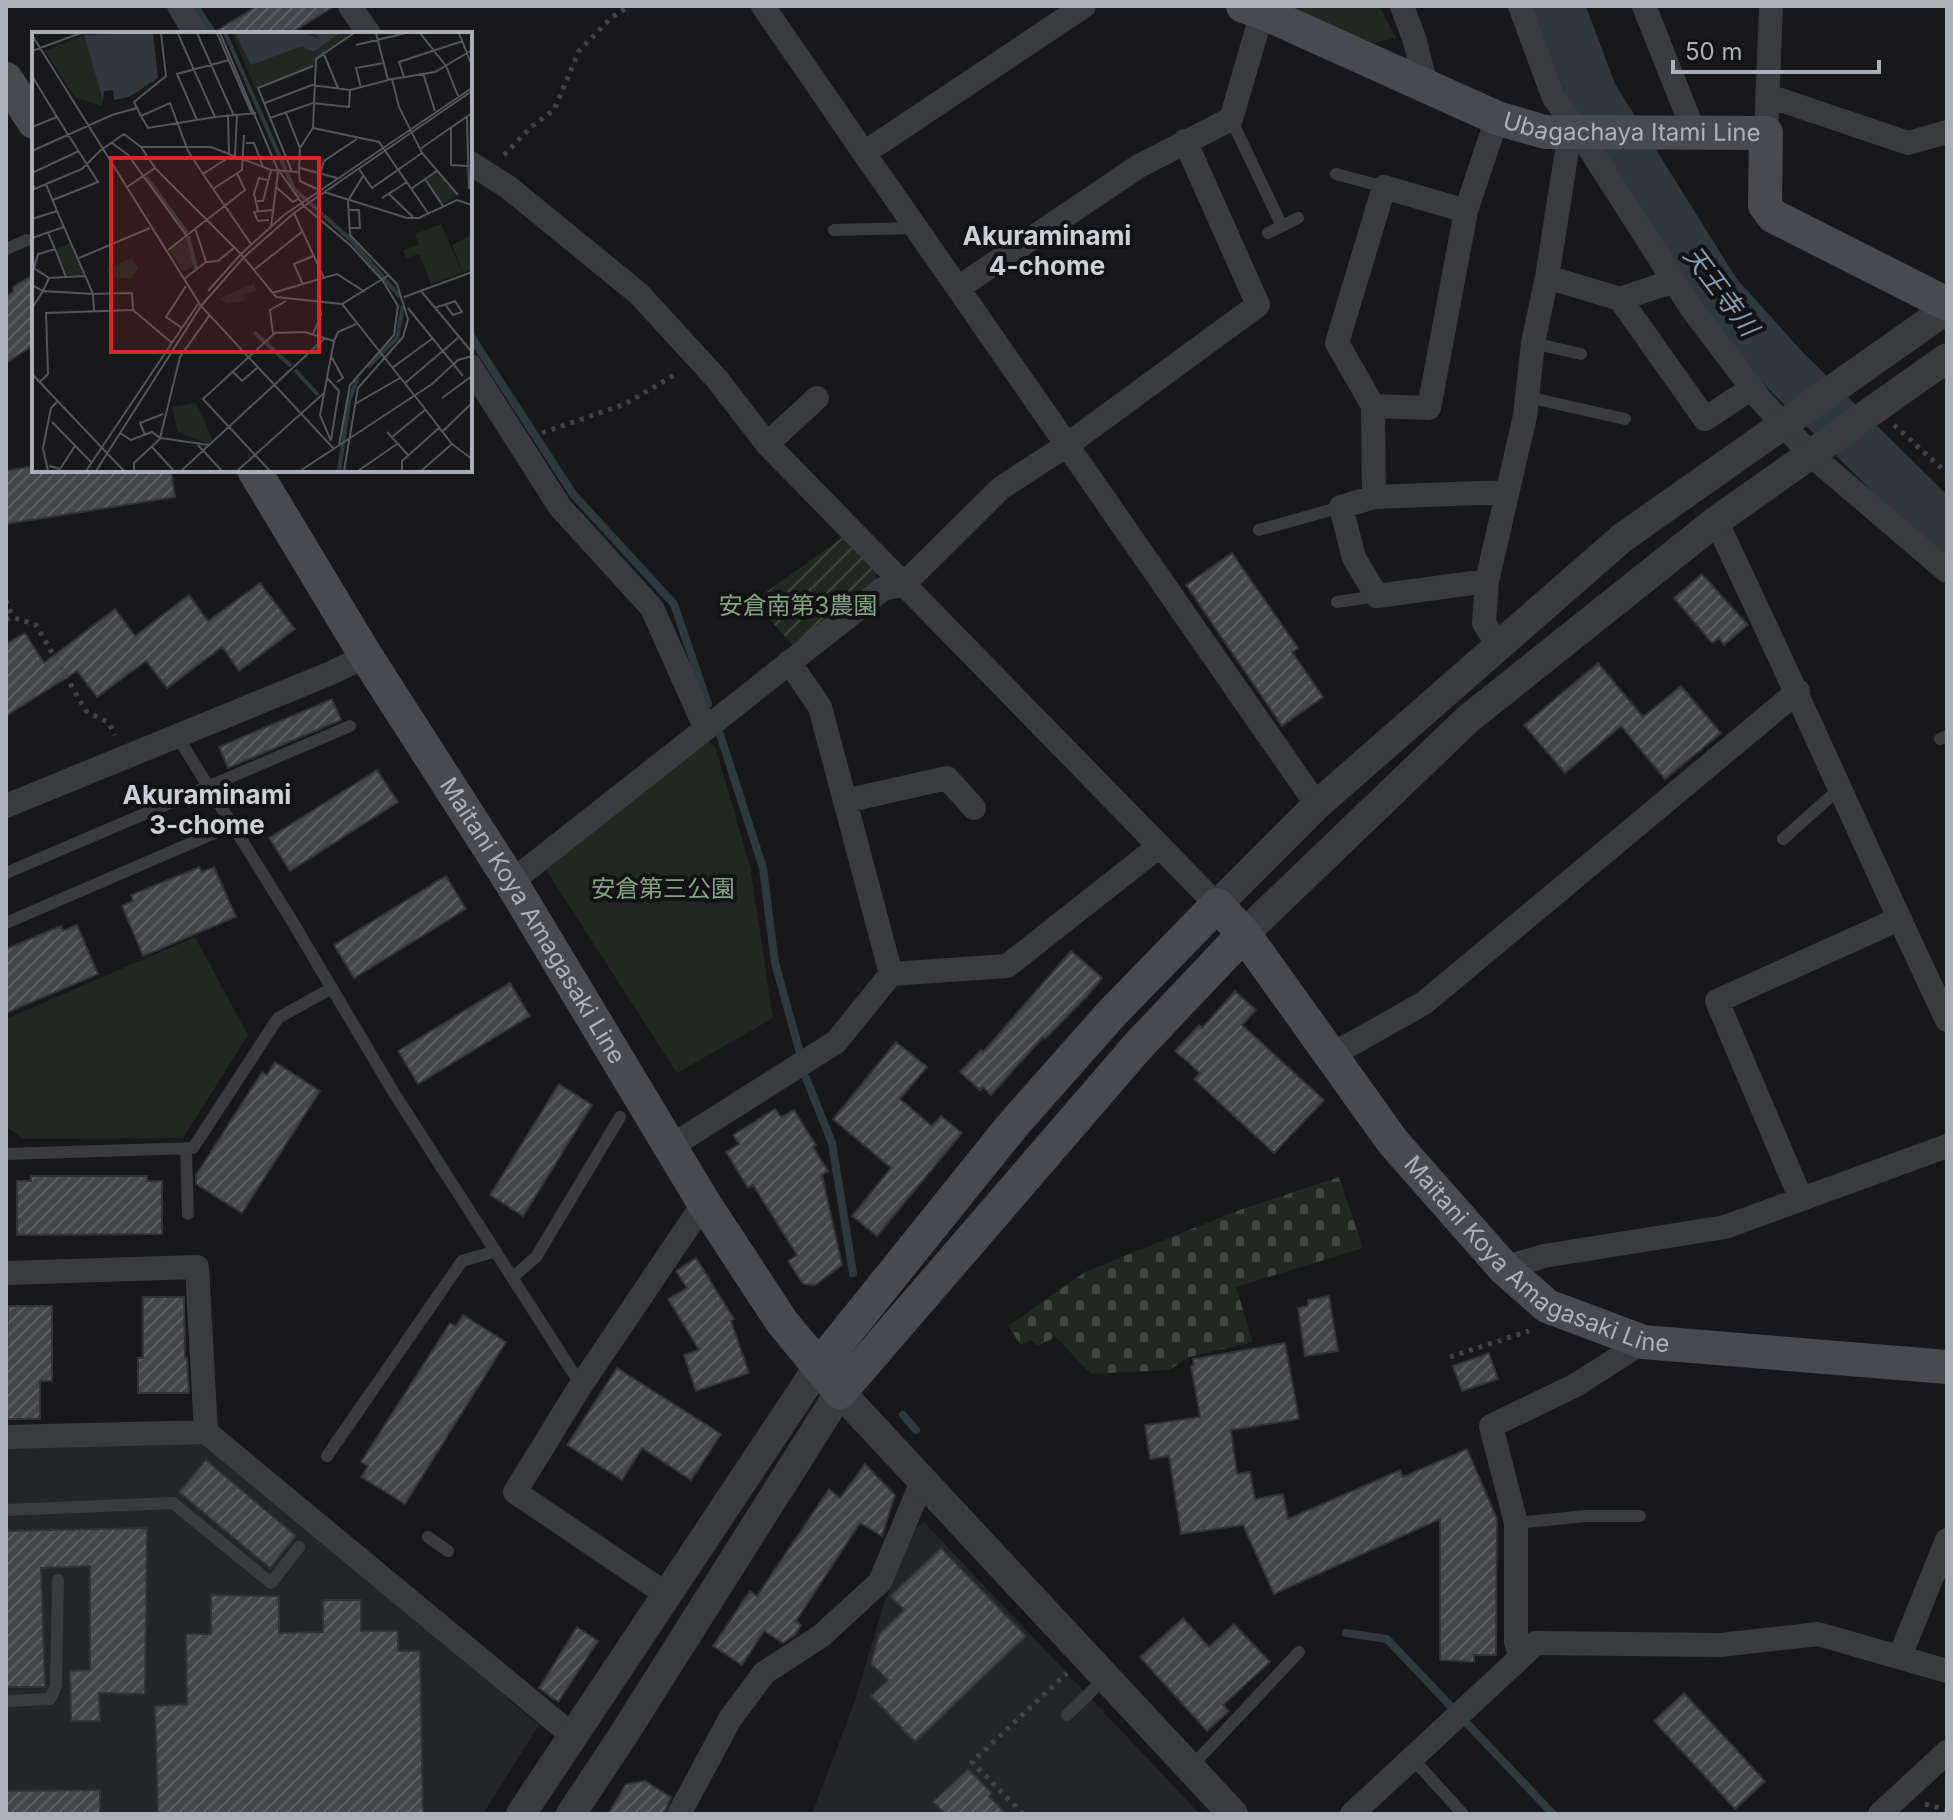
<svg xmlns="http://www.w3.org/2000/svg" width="1953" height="1820" font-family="Inter,'Noto Sans JP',sans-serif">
  <defs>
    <pattern id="cemetery-stones" width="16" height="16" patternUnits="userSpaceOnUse" patternTransform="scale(2)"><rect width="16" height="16" fill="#212821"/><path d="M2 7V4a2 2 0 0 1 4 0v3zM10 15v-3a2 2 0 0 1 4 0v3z" fill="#3f453f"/></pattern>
    <pattern id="garden-furrows" width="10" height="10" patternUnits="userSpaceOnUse" patternTransform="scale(2)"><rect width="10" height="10" fill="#212821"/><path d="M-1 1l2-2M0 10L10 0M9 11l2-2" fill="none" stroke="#3f453f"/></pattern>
    <pattern id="building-hatch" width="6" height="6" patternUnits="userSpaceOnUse" patternTransform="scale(2)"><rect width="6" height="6" fill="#45464a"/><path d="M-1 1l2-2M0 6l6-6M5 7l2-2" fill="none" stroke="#5d5e62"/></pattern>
  </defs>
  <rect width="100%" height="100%" fill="#18181a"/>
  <path fill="#242527" d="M205 1441 539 1725 483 1814H6V1446Z
    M924 1522 1200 1814H812L855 1701 884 1603 915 1529Z"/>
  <path fill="#212821" d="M1294 6H1379L1396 38 1374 43 1294 12Z
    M706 740 715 746 750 866 773 1018 677 1073 546 870Z
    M195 937 248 1035 183 1138 23 1139 6 1126V1019Z"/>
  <path fill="url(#cemetery-stones)" d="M1339 1177 1363 1248 1236 1287 1253 1342 1189 1357 1169 1370 1091 1374 1056 1337 1037 1346 1032 1340 1021 1345 1008 1326 1085 1272 1234 1212Z"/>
  <path fill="url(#garden-furrows)" d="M843 537 877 572 875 583 794 647 754 601Z"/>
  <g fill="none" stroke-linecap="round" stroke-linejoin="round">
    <path stroke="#2f383d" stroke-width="8" d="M195 6 213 34
      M470 335 573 494 674 604 708 704
      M717 725 763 868 775 963 800 1053
      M806 1078 832 1143 853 1273
      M903 1415 916 1430
      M1346 1633 1387 1639 1553 1814"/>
    <path stroke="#2f383d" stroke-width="50" d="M1559 6 1593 96 1716 293 1786 371 1947 530"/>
  </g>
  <path fill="url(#building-hatch)" stroke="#323336" stroke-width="2" d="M257 6H335L289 34H211Z
    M34 274V345L6 363V296L13 292V287Z
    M34 466V470H171L175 497 6 524V471Z
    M1232 553 1298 648 1292 652 1323 697 1282 726 1186 585Z
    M1702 574 1748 625 1724 645 1719 638 1712 643 1674 598Z
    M260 583 295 629 239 671 222 647 167 688 146 661 97 697 77 671 6 716V644L25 633 44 663 115 609 135 636 189 595 208 621Z
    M1598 663 1643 717 1681 686 1721 733 1665 779 1621 726 1565 773 1524 725Z
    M332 699 341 720 228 768 219 747Z
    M377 770 398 802 290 871 269 838Z
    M199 867 202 872 214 867 236 917 143 956 122 906 133 901 131 895Z
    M446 876 466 909 354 978 334 945Z
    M77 925 98 974 6 1013V949L61 926 63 931Z
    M1071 951 1102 978 1091 992 1045 1039 1043 1037 991 1095 983 1087 980 1090 960 1072 981 1050 983 1052Z
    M510 983 530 1016 418 1084 398 1051Z
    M1235 991 1256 1010 1242 1025 1324 1100 1274 1153 1194 1079 1200 1073 1175 1051 1199 1025 1202 1028Z
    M896 1042 927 1067 900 1099 932 1126 941 1116 962 1133 877 1236 852 1216 891 1168 833 1119Z
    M275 1062 320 1091 242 1213 196 1184V1175L262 1072 267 1075Z
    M559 1084 592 1105 523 1216 490 1195Z
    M775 1109 781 1117 794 1110 816 1145 813 1147 828 1171 822 1175 842 1265 815 1285 803 1284 788 1261 797 1255 753 1185 748 1188 726 1152 739 1144 733 1135Z
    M31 1176H147V1181H162V1234L17 1235V1181H31Z
    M696 1258 734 1319 731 1321 749 1373 696 1391 684 1355 699 1350 668 1299 687 1288 676 1271Z
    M1329 1296 1338 1351 1305 1356 1298 1308 1308 1306V1300Z
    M143 1297H184L185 1358H187L189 1393H138V1358H143Z
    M8 1306H52V1381H40V1419H6Z
    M463 1315 506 1342 405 1504 361 1477 368 1466 361 1462 450 1323 456 1326Z
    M1285 1343 1299 1419 1231 1430 1237 1474 1250 1472 1255 1499 1283 1494 1288 1519 1400 1470 1403 1477 1467 1449 1497 1519 1496 1655H1474V1662L1440 1660V1519L1274 1594 1243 1525 1181 1534 1169 1456 1150 1459 1145 1425 1200 1417 1191 1366 1194 1365 1193 1359Z
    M1489 1353 1498 1379 1462 1391 1453 1366Z
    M617 1368 721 1434 691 1480 642 1448 622 1480 567 1445Z
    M206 1460 296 1536 270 1568 179 1492Z
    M865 1464 895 1495 882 1536 860 1523 796 1621 801 1625 795 1635 783 1643 764 1631 742 1665 713 1646 750 1591 757 1596 829 1489 840 1498Z
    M147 1528 145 1694 99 1693 100 1721H71L70 1671 90 1670V1566L41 1568 45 1687H6V1531Z
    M941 1548 1026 1636 915 1742 871 1696 888 1680 871 1664 879 1634 904 1610 890 1596Z
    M211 1595 279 1596V1633L323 1632V1600H361V1631H398V1651H420L423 1814H158L155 1706 187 1704 186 1634H211Z
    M1183 1618 1209 1647 1234 1624 1270 1662 1223 1705 1229 1711 1207 1731 1140 1657Z
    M577 1627 598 1641 558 1702 539 1688Z
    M1684 1693 1765 1781 1735 1809 1654 1721Z
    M968 1769 992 1793 989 1796 1006 1814H945L933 1802Z
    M645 1781 671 1797 664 1814H608L626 1784Z
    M100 1790V1814H6V1791Z"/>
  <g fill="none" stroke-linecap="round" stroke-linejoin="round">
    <path stroke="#404246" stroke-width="5" stroke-dasharray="4 6" stroke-linecap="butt" d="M504 155 531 127 554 110 579 51 611 18 629 6
      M1894 425 1947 473
      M542 433 625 404 678 373
      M6 600 12 617
      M6 620 12 617 36 625 86 711 109 723 115 735
      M1450 1357 1529 1331
      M1925 1804 1947 1810
      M1023 1814 972 1762 1067 1673"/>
    <path stroke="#3a3b3f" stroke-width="12" d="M1231 119 1281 224
      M1336 174 1384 187
      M834 230 916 228
      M1268 233 1298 218
      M6 249 27 240
      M1533 343 1581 354
      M1527 397 1625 419
      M1259 530 1341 507
      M1337 602 1377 596
      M177 736 289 916 394 1093 581 1385
      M1940 739 1947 736
      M1783 839 1840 788
      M6 873 350 726
      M6 923 233 825
      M186 1148 188 1214
      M6 1154 193 1148 278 1018 332 988
      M513 1277 536 1257 620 1117
      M327 1456 462 1261 496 1251
      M6 1510 173 1503 271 1583 299 1547
      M1516 1523 1586 1516H1640
      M428 1537 448 1551
      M6 1701 50 1699 56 1686 58 1580
      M1067 1715 1106 1677
      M1412 1758 1463 1814
      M1190 1768 1299 1652"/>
    <path stroke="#3a3b3f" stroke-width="24" d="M179 6 196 34
      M350 6 369 34
      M763 6 864 153
      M1084 6 864 153 1317 805
      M1402 6 1415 41 1426 86
      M1520 6 1554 98 1579 132 1692 309 1760 399 1811 455 1947 571
      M1644 6 1694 132
      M1769 96 1908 143 1947 132
      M1766 133 1771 6
      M470 163 508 187 639 294 716 378 767 444 1217 905
      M1547 277 1620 299 1705 419 1752 388
      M958 288 1139 166 1231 119 1264 6
      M1620 299 1674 281
      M470 366 560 507 652 608 705 727
      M1373 406 1429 408 1466 211 1497 118
      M767 444 817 398
      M1374 497 1373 406 1337 343 1384 187 1466 211
      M1716 521C1795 686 1868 854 1947 1020
      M1487 581 1377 596 1354 558 1341 507 1374 497 1506 492
      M1498 645 1484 623 1487 581 1525 416 1533 343 1547 277 1570 132
      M845 801 947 778 974 808
      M6 806 331 673 366 656
      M511 882 883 589 904 584 1001 488 1067 445 1258 305 1185 141
      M891 974 1007 966 1158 847
      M1330 1056 1424 1003 1798 691
      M670 1147 836 1042 891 974 820 707 789 662
      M1801 1199 1717 1001 1899 919
      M1504 1268 1544 1256 1725 1227 1947 1146
      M6 1273 197 1267 206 1432
      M6 1437 206 1432 573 1736
      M666 1594 515 1492 581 1385 704 1203
      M1520 1656 1516 1642V1523L1491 1426 1576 1385 1643 1342
      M1900 1656 1947 1540
      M679 1814 730 1719 764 1673 821 1636 880 1582 922 1482
      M1352 1814 1536 1643 1720 1645 1818 1634 1947 1671
      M1880 1814 1947 1752"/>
    <path stroke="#3a3b3f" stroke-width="30" d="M1217 905 1317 805 1622 538 1947 309
      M1244 934 1468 719 1716 521 1947 358
      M521 1814 819 1366
      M571 1814 622 1737 840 1392 1233 1814"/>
    <g stroke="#484a4f" stroke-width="34">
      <path id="s1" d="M1243 6 1262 12 1497 118 1545 132 1766 133 1765 205 1773 216 1947 304"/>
      <path d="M6 79 34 122"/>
      <path id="s2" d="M254 470 366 656 511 882 704 1203 782 1322 840 1392 1138 1046 1244 934"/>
      <path id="s3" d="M819 1366 1012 1126 1112 1013 1217 905 1244 934 1393 1142 1504 1268 1547 1306 1643 1342 1947 1367"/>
    </g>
  </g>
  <g text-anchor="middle" stroke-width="8" stroke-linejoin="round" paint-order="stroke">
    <g font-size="24" fill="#acb0b9" stroke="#131315">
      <text dy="8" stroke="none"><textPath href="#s1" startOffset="414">Ubagachaya Itami Line</textPath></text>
      <text dy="8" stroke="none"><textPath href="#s2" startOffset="530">Maitani Koya Amagasaki Line</textPath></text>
      <text dy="8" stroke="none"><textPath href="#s3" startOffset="1094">Maitani Koya Amagasaki Line</textPath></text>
    </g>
    <g font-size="24" fill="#85a285" stroke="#131315">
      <text x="798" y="614">安倉南第3農園</text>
      <text x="663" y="897">安倉第三公園</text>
    </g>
    <g font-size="26" font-weight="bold" fill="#cccfd5" stroke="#131315">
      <text x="1047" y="245">Akuraminami<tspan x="1047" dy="30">4-chome</tspan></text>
      <text x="207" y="804">Akuraminami<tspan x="207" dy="30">3-chome</tspan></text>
    </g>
    <g font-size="26" font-style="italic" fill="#869fb0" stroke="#131315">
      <text transform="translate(1721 291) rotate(53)" y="9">天王寺川</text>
    </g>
  </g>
  <g transform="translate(32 32)">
    <rect width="440" height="440" fill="#18181a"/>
    <path d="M200 1H319L279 34 223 56ZM52 3 71 69 69 74 43 65 13 19ZM405 139 424 163 411 172 394 148ZM409 192 430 240 399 252 387 222 374 226 371 218 387 212 383 202ZM440 203V237L431 241 420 213ZM155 205 161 234 151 240 137 218ZM38 211 51 243H35L24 217ZM100 226 106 236 99 247 79 245 75 236Z" fill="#212821"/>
    <path d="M222 251 224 259 211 263 213 269 195 272 187 267ZM164 371 181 408 177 412 146 400 140 375Z" fill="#212821"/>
    <path d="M121 1 126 46 97 65 82 68 81 58 72 59 71 69 52 3ZM203 1H273L288 7 282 1H308L281 20 270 14 219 33Z" fill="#2f383d"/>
    <path fill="none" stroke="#2f383d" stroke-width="4" d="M193 1 262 157 319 208 368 265M114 145 155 201M156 204 164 237M222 300 259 334M336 335 365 306 371 274M263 338 286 363M307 439 317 369 326 345"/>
    <path fill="none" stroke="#53555a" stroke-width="2" d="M165 1 202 84M185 1 220 82M188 1 245 136 272 174 318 213 351 249 366 274 362 303 318 353 307 413M344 1 356 48M388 1 414 34 426 64M427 1 440 34M146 2 183 85 224 81M0 3 169 274 212 225M324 13 374 1M0 19 49 1M291 20 306 56M391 41 403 79M0 44 25 85M372 45 367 30 431 9M361 47 403 40 440 18M329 56 324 36 352 31M233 71 280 53 318 58M105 76 102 70 134 44 129 1M254 81 268 116 267 140M109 84 116 96 183 85M196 84 197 122M435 84 437 157M238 86 281 71 317 75 318 58 360 47 367 75 390 121 426 163M165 88 145 42 197 28M0 95 25 85 66 150 21 168M281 96 347 110 396 181M419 96V133L436 134M79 110 96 123 154 203M214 111H222L231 135M109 115 123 136M268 116 281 96 284 27 322 1M388 117 440 81M69 118 92 102 109 115H179L239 138 267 140 268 149 287 158M0 119 80 83 105 76 109 84 138 71 156 119 171 142M199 124 171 142 219 212M203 124 205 83M268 136 305 146M327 137 340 156 390 121M289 139 292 129 325 107M260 140 226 56 281 34M0 141 47 119M393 147 411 174M0 151 3 157 14 152 25 179M14 152 50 137 69 118M95 155 123 136 209 222 252 183 440 56M244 155 261 170 266 167M181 157 210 138 212 103M379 157 406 138M292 160 375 186H387L425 168 440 173M357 162 381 185M350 166 375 150M225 169H231L239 138M317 178H327L328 196H318M226 179 222 162 227 146 235 148M262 181 292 246M0 187 25 179 32 195 0 206M237 188 226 189 222 180 240 178M32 195 61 262 100 261 101 278M239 195 246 140M16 201 23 217 6 222 2 236 17 246 34 245M23 217 34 245 53 244M136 218 213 158 205 141M212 225 262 181 440 59M47 226 118 196M174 230 186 229 202 216M223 237 271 199M17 246 11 259 61 262 62 279M152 247 174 230 163 196M0 253 11 259 0 276M271 253 262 232 281 224M176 259 209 222 244 265 310 272 382 363M389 259 439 319M240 261 305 242 333 260M372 265 440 240M310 272 357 243M376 276 431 344M402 276 418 271 423 269 430 280 421 283 413 272M150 296 134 285 154 254M241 302 238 278 254 269M281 302 289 283 287 271M299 324 311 346 305 350M360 336 401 306M201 340 210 349 225 336M0 342 92 439M295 346 307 359 299 408M8 350 16 342 14 281 101 278 140 311M373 351 426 306M383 364 420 412 440 427M410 366 440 344M323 372 368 346M20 390 60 431M355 400 376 423M410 400 440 371M88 401 99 408 120 400 128 406M113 403 108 391 131 382M360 405 393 378M299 409 288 383 302 309 306 300 324 292M164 411 190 439M177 413 128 406 148 325 177 284M120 415 142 439M17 434 28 437 43 414M16 439 11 416 19 376 26 369M54 439 166 272M64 439 169 274 302 417M102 439V431L129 406M149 439 293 306M205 439 292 361M238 439 171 367 243 301 273 300 302 309M268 439 400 352 426 328 440 324M312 439 326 356 371 305 376 287 365 252 318 203 316 169 331 144M326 439 365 412M370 439V429L407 396M389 439 420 412"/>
    <path fill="#d62828" fill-opacity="0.15" stroke="#d62828" stroke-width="4" d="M79 126H287V320H79Z"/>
    <rect width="440" height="440" fill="none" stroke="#acb0b9" stroke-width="4"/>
  </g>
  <rect width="1953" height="1820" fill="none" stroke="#acb0b9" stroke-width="16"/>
  <path d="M1673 60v12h206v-12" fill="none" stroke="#acb0b9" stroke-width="4"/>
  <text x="1685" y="60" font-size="24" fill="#acb0b9" stroke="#131315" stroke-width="6" paint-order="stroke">50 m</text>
</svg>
